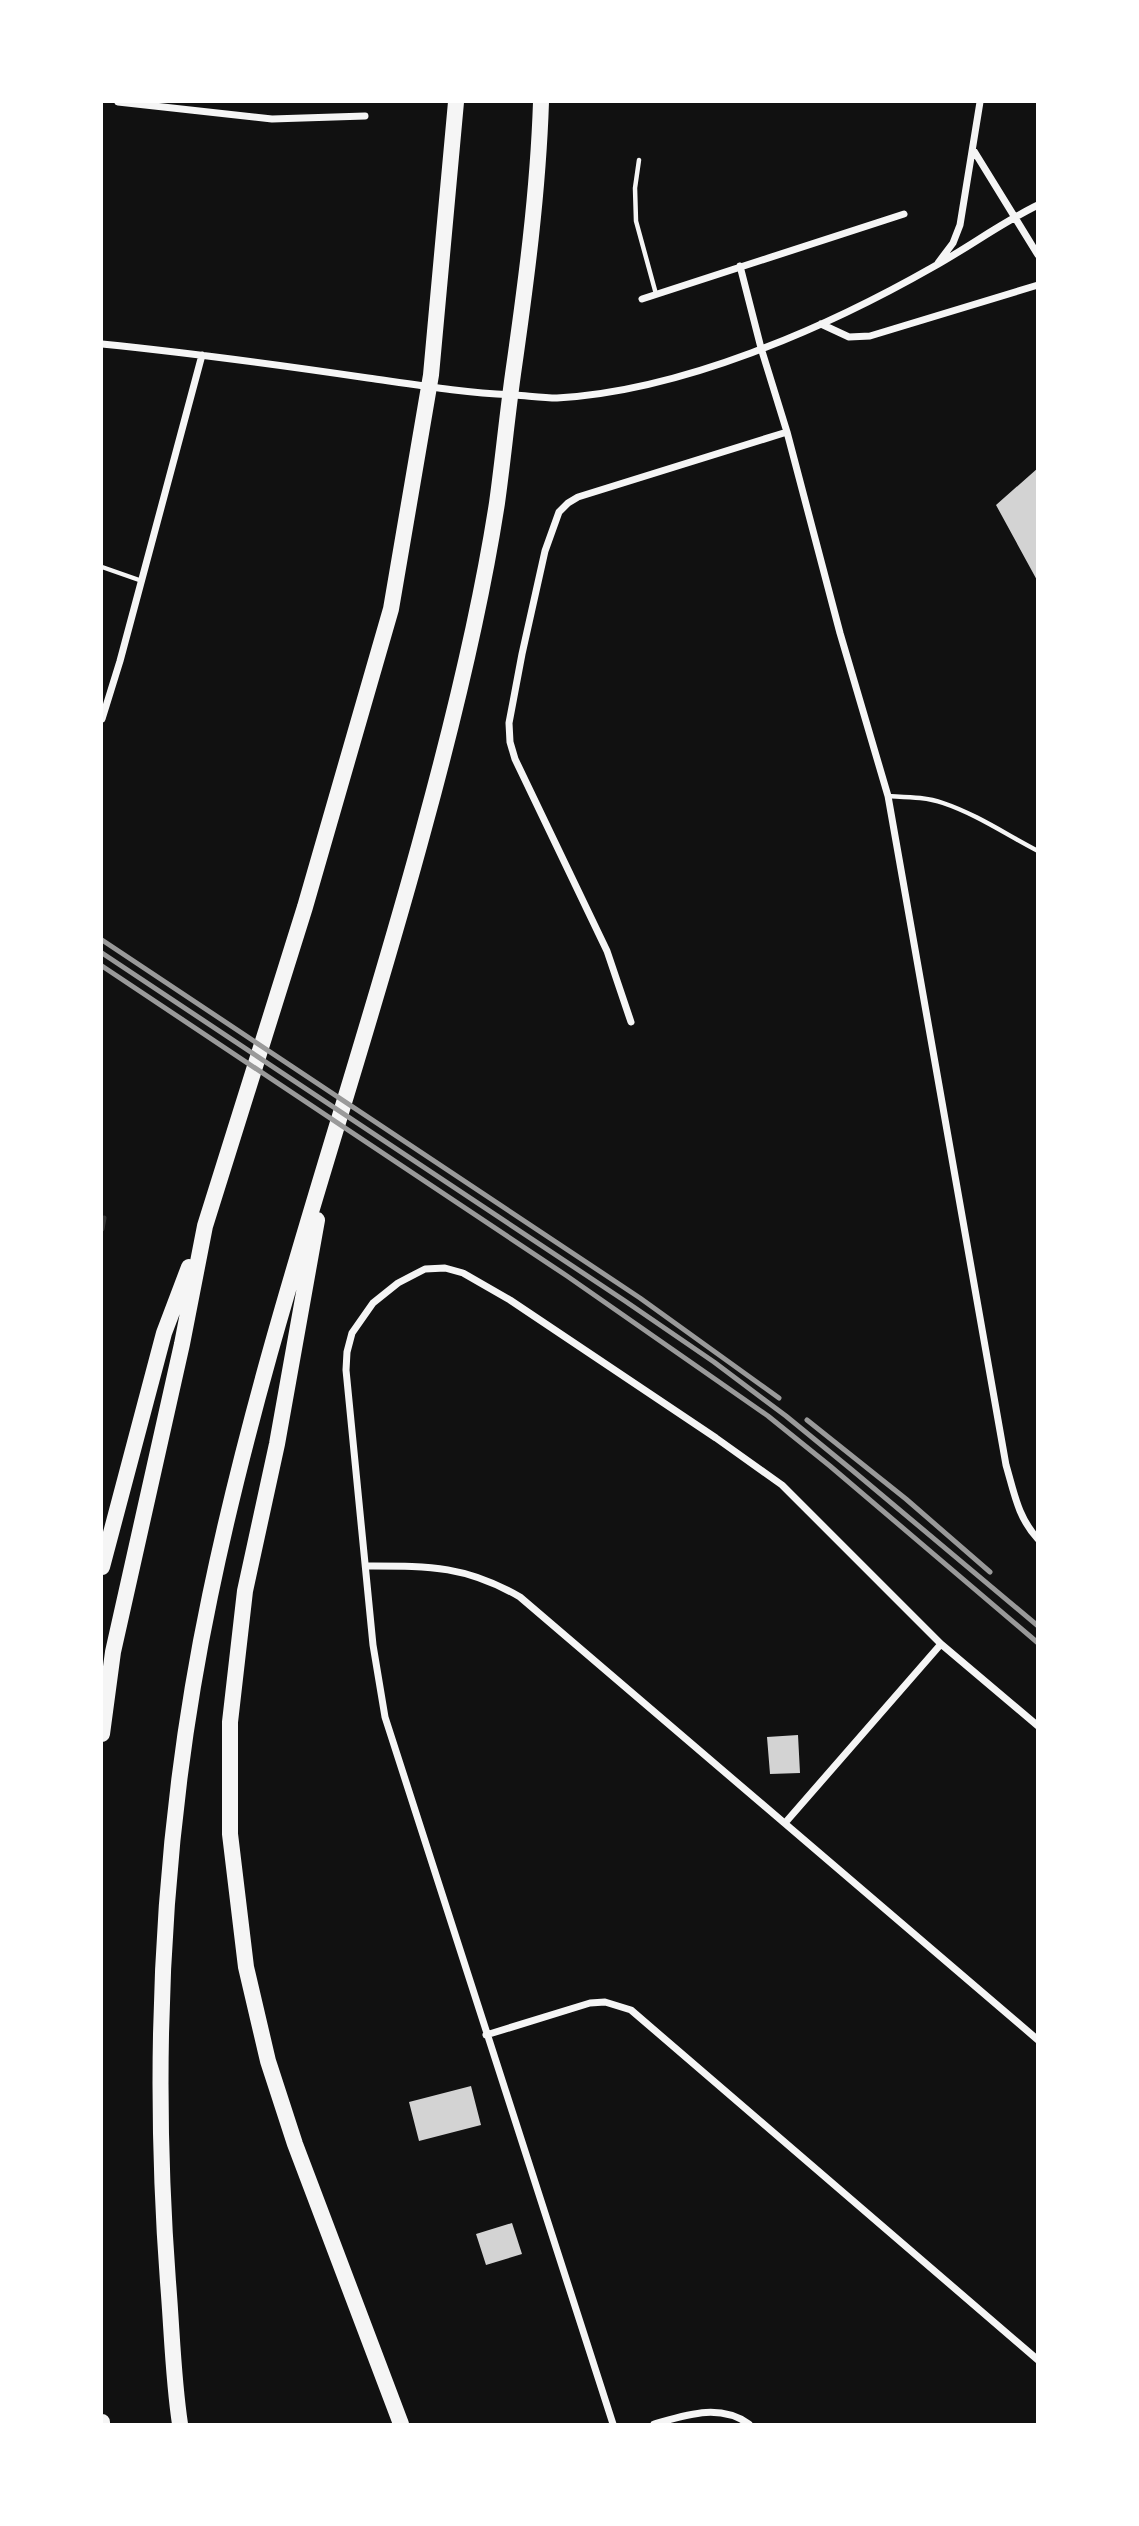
<svg xmlns="http://www.w3.org/2000/svg" width="1139" height="2526" font-family="Raleway,sans-serif">
  <rect width="100%" height="100%" fill="#111"/>
  <g fill="none" stroke-linecap="round" stroke-linejoin="round">
    <path stroke="#333" stroke-width="5" d="M102 1229 104 1218"/>
  </g>
  <path fill="#d3d3d3" d="M1038 468V582L996 505Z
    M798 1735 800 1773 770 1774 767 1737Z
    M471 2086 481 2125 419 2141 409 2102Z
    M512 2223 522 2254 486 2265 476 2234Z"/>
  <g fill="none" stroke-linecap="round" stroke-linejoin="round">
    <path stroke="#f5f5f5" stroke-width="4.5" d="M639 160 635 188 636 221 656 294
      M102 567 142 581
      M888 796C907 797 926 797 943 803 976 814 1007 835 1038 851"/>
    <path stroke="#f5f5f5" stroke-width="7" d="M118 102 272 119 365 116
      M974 151 1038 255
      M938 263 953 243 960 225 980 102
      M740 266 761 348 787 432 840 633 888 796 1006 1465C1014 1492 1018 1518 1038 1539
      M642 299 904 214
      M821 324 849 337 870 336 1038 285
      M102 344C191 353 280 365 368 378 417 385 466 393 515 395 529 396 544 398 557 398 682 391 826 328 933 267 969 247 1001 223 1038 205
      M102 719 120 661 202 355
      M631 1022 607 951 515 759 510 742 509 723 522 654 545 551 559 512 568 503 578 497 787 432
      M366 1566C428 1566 465 1565 520 1597L1038 2040
      M785 1823 941 1644
      M486 2035 590 2003 605 2002 631 2010 1038 2360
      M613 2424 385 1717 373 1645 346 1370 347 1352 352 1333 373 1303 398 1283 425 1269 445 1268 463 1273 510 1300 716 1438 782 1485 941 1644 1038 1726
      M654 2424C686 2415 719 2403 749 2424"/>
    <path stroke="#f5f5f5" stroke-width="16" d="M317 1220 277 1444 245 1591 230 1722V1834L246 1967 268 2061 295 2144 401 2424
      M102 1567 164 1333 189 1267
      M102 1734 113 1652 182 1344 205 1226 305 907 391 609 431 375 456 102
      M102 2422V2424
      M180 2424C173 2378 172 2330 168 2282 151 2054 163 1820 210 1596 264 1335 355 1085 424 828 453 722 480 613 497 503 503 460 507 417 513 374 526 283 538 193 541 102"/>
    <path stroke="#9a9a9a" stroke-width="5" d="M102 940 640 1298 779 1398
      M102 953 625 1301 714 1362 786 1416 852 1470 1038 1626
      M102 966 567 1276 768 1416 830 1466 1038 1643
      M807 1420 906 1499 990 1572"/>
  </g>
  <rect width="1139" height="2526" fill="none" stroke="#ffffff" stroke-width="206"/>
</svg>
